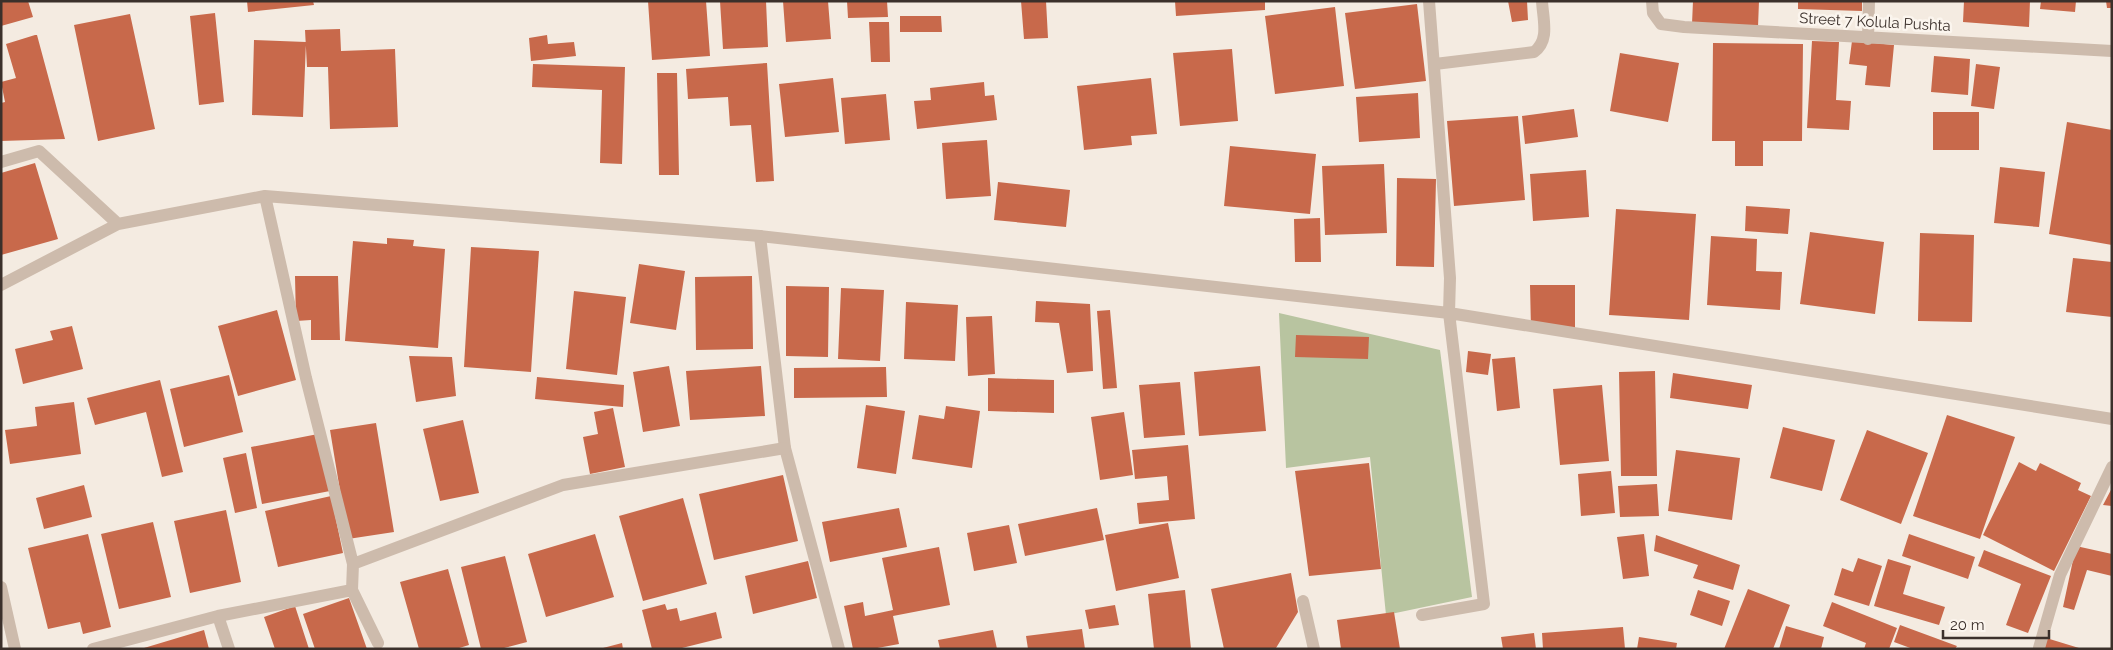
<svg xmlns="http://www.w3.org/2000/svg" width="2113" height="650" font-family="Raleway,sans-serif">
  <rect width="100%" height="100%" fill="#f4ebe1"/>
  <path fill="#b8c4a0" d="M1279 313 1440 350 1472 597 1386 615 1370 457 1286 468Z"/>
  <path fill="#c8694b" d="M1 1H28L33 17 1 26Z
    M247 1H313L314 5 248 12Z
    M648 1H706L710 56 652 60Z
    M720 1H766L768 47 723 49Z
    M783 1H828L831 39 786 42Z
    M847 1H887L888 17 848 18Z
    M1021 1H1046L1048 38 1024 39Z
    M1175 1H1265V10L1176 16Z
    M1508 1H1527L1528 20 1512 22Z
    M1693 1H1759L1758 27 1692 24Z
    M1798 1H1862V11L1798 9Z
    M1964 1H2030L2029 27 1963 22Z
    M2041 1H2076L2075 12 2040 9Z
    M2106 1H2112V8H2107Z
    M1417 4 1426 81 1355 89 1345 13Z
    M1335 7 1344 86 1275 94 1265 16Z
    M215 13 224 102 199 105 190 16Z
    M130 14 155 129 98 141 74 25Z
    M900 16H941L942 32H900Z
    M869 22H889L890 62H871Z
    M340 29 341 51 395 49 398 127 330 129 328 67H307L305 30Z
    M35 35H37L65 139 1 141V103L5 102 1 82 16 78 6 44Z
    M547 35 548 44 574 42 576 56 531 61 529 38Z
    M254 40 306 42 303 117 252 115Z
    M1812 41 1839 42 1836 100 1851 101 1849 130 1807 128Z
    M1852 41 1894 45 1890 87 1865 85 1867 66 1849 64Z
    M1713 43 1803 44 1802 141H1763V166H1735V141H1712Z
    M1232 49 1238 121 1180 126 1173 53Z
    M1620 53 1679 63 1668 122 1610 111Z
    M1934 56 1970 59 1968 95 1931 92Z
    M767 63 774 181 756 182 751 125 730 126 728 97 688 99 686 69Z
    M533 64 625 67 622 164 600 163 602 90 532 87Z
    M1976 64 2000 67 1994 109 1971 106Z
    M657 73H677L679 175H659Z
    M833 78 839 132 785 137 779 84Z
    M1151 78 1157 134 1131 136 1132 145 1084 150 1077 86Z
    M984 82 985 96 994 95 997 120 917 129 914 101 931 100 930 88Z
    M1418 93 1420 138 1359 142 1356 97Z
    M886 94 890 140 845 144 841 98Z
    M1574 109 1578 137 1525 144 1522 116Z
    M1933 112H1979V150H1933Z
    M1518 116 1525 200 1454 206 1447 121Z
    M2067 122 2112 130V245L2049 234Z
    M987 140 991 196 946 199 942 143Z
    M1230 146 1316 154 1310 214 1224 206Z
    M35 163 58 239 1 255V173Z
    M1384 164 1387 233 1325 235 1322 166Z
    M2000 167 2045 172 2039 227 1994 223Z
    M1586 170 1589 217 1533 221 1530 174Z
    M1397 178 1436 179 1434 267 1396 266Z
    M998 182 1070 190 1066 227 994 220Z
    M1746 206 1790 209 1788 234 1745 231Z
    M1616 209 1696 214 1689 320 1609 315Z
    M1320 218 1321 262H1295L1294 219Z
    M1810 232 1884 242 1875 314 1800 304Z
    M1920 233 1974 235 1972 322 1918 321Z
    M1711 236 1757 239 1756 271 1782 272 1780 310 1707 305Z
    M387 238 414 240 413 246 445 249 438 348 345 341 353 241 387 244Z
    M471 247 539 251 531 372 464 367Z
    M2073 258 2112 262V317L2066 312Z
    M639 264 685 271 676 330 630 323Z
    M295 276H338L340 340H311V320L296 321Z
    M752 276 753 349 696 350 695 277Z
    M1530 285H1575V328L1531 329Z
    M786 286 829 287 828 357 786 356Z
    M841 288 884 290 880 361 838 359Z
    M574 291 626 297 617 375 566 369Z
    M1036 301 1090 304 1093 371 1067 373 1059 323 1035 322Z
    M906 302 958 305 955 361 904 359Z
    M277 310 296 380 238 396 218 326Z
    M1110 310 1117 388 1103 389 1097 311Z
    M992 316 995 374 968 376 966 317Z
    M72 326 83 369 23 384 15 349 53 340 50 331Z
    M1296 335 1369 337 1368 359 1295 357Z
    M1468 351 1491 354 1488 375 1466 372Z
    M409 356 452 357 456 396 416 402Z
    M1515 357 1520 408 1497 411 1492 359Z
    M669 366 680 426 643 432 633 372Z
    M761 366 765 416 690 420 686 371Z
    M1260 366 1266 431 1199 436 1194 372Z
    M886 367 887 397 794 398V368Z
    M1655 371 1657 476H1621L1619 372Z
    M1673 373 1752 385 1748 409 1670 398Z
    M229 375 243 432 184 447 170 389Z
    M537 377 624 385 623 407 535 399Z
    M988 378 1054 380V413L988 411Z
    M160 380 183 472 162 477 146 412 95 425 87 398Z
    M1180 382 1185 435 1144 438 1139 385Z
    M1602 385 1609 461 1560 465 1553 389Z
    M74 402 81 454 10 464 5 430 37 426 35 407Z
    M866 405 905 411 896 474 857 468Z
    M946 406 980 411 972 468 912 459 919 415 944 419Z
    M613 408 625 467 590 474 583 437 598 434 594 412Z
    M1124 412 1133 475 1100 480 1091 417Z
    M1947 415 2015 437 1980 539 1913 516Z
    M463 420 479 493 440 501 423 429Z
    M376 423 394 532 348 539 330 430Z
    M1783 427 1835 440 1822 491 1770 478Z
    M1867 430 1928 453 1901 524 1840 500Z
    M318 434 330 491 262 504 251 447Z
    M1188 445 1195 519 1139 524 1137 503 1169 500 1167 476 1135 479 1132 450Z
    M1676 450 1740 458 1732 520 1668 511Z
    M246 453 257 508 235 513 223 458Z
    M2019 462 2036 471 2040 463 2081 483 2078 490 2091 496 2054 571 1983 535Z
    M1369 463 1381 569 1309 576 1295 471Z
    M1611 471 1615 513 1581 516 1578 474Z
    M783 475 798 541 714 560 699 494Z
    M1657 484 1659 516 1620 517 1618 486Z
    M84 485 92 517 44 529 36 498Z
    M2112 488V506L2103 505Z
    M331 496 343 553 278 567 265 511Z
    M683 498 707 584 643 601 619 516Z
    M899 508 907 547 830 562 822 522Z
    M1097 508 1104 540 1025 556 1018 524Z
    M226 510 241 582 190 593 174 521Z
    M153 522 171 597 119 609 101 534Z
    M1168 523 1179 578 1116 591 1105 535Z
    M1009 525 1017 563 974 571 967 533Z
    M88 534 111 627 83 634 80 622 48 629 28 548Z
    M595 534 614 597 546 617 528 554Z
    M1644 534 1649 576 1623 579 1617 537Z
    M1909 534 1975 557 1968 579 1902 556Z
    M1656 535 1740 565 1733 590 1693 578 1698 565 1654 551Z
    M2076 546 2112 554V576L2087 570 2074 610 2063 607Z
    M939 547 950 605 893 616 899 644 872 649H853L844 606 863 602 865 616 893 610 882 558Z
    M1984 550 2051 576 2028 633 2006 625 2021 584 1978 566Z
    M505 556 527 642 500 649H481L461 567Z
    M1858 558 1882 566 1869 606 1834 595 1842 568 1853 572Z
    M1888 559 1911 566 1903 594 1945 607 1939 625 1874 606Z
    M808 561 817 598 753 614 745 576Z
    M448 569 469 645 456 649H419L400 582Z
    M1291 573 1298 612 1276 648 1224 649 1211 589Z
    M1748 589 1790 605 1773 649H1724Z
    M1185 590 1191 649H1154L1148 594Z
    M1698 590 1730 601 1722 626 1690 615Z
    M349 598 367 649H315L303 614Z
    M1832 602 1897 628 1889 649H1864L1866 643 1823 626Z
    M665 604 667 610 677 608 680 621 716 612 722 638 678 649H652L642 610Z
    M1115 605 1119 625 1089 629 1085 610Z
    M295 606 309 649H275L264 617Z
    M1394 612 1400 649H1341L1337 620Z
    M1900 625 1957 646 1955 649H1913L1894 642Z
    M1786 626 1824 637 1821 649H1779Z
    M1623 627 1625 649H1543L1542 633Z
    M1082 629 1085 649H1028L1026 636Z
    M204 630 209 649H144V648Z
    M993 630 997 649H940L938 640Z
    M1534 633 1536 649H1503L1501 637Z
    M1639 637 1677 643 1676 649H1637Z
    M2043 637 2079 648V649H2039Z
    M622 643 623 649H603V648Z"/>
  <g fill="none" stroke-linecap="round" stroke-linejoin="round">
    <path stroke="#cdbbac" stroke-width="12" d="M760 236 785 448 839 649"/>
    <path stroke="#cdbbac" stroke-width="12" d="M1652 1 1653 13 1661 24 1684 27 2112 51
      M1868 39 1869 1
      M1435 64 1534 52C1550 40 1543 20 1542 1
      M1 162 39 151 118 224
      M265 196 306 378 353 564 352 590 378 643
      M1 285 118 224 265 196 760 236 1449 313 2112 419
      M353 564 563 485 785 448
      M1 587 15 649
      M1303 601 1314 649
      M1422 615 1484 604 1449 313 1450 278 1429 1
      M218 616 229 649
      M2039 648 2060 575 2112 467
      M93 649 218 616 352 590"/>
  </g>
  <g text-anchor="middle" stroke-width="5" stroke-linejoin="round" paint-order="stroke">
    <g font-size="15" fill="#3b302b" stroke="#fbf5ee">
      <text transform="translate(1875 22) rotate(3)" y="5">Street 7 Kolula Pushta</text>
    </g>
  </g>
  <rect width="2113" height="650" fill="none" stroke="#3b302b" stroke-width="5"/>
  <path d="M1943 630v8h106v-8" fill="none" stroke="#3b302b" stroke-width="2.5"/>
  <text x="1950" y="630" font-size="15" fill="#3b302b" stroke="#fbf5ee" stroke-width="4" paint-order="stroke">20 m</text>
</svg>
